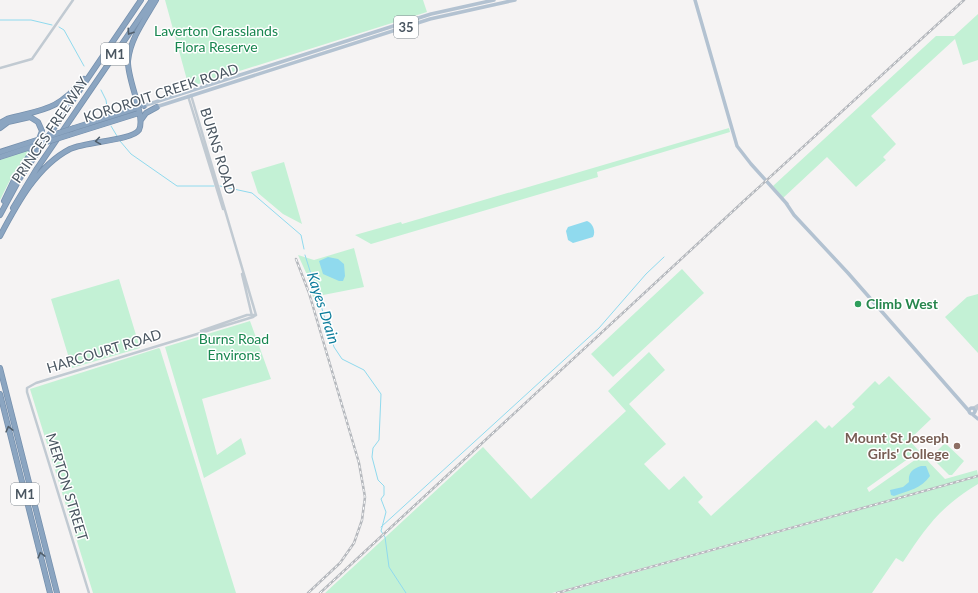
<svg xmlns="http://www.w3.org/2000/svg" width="978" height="593" font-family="Lato,sans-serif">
  <rect width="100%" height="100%" fill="#f5f3f3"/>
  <path fill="#c3f1d5" d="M165 0H423L427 12 192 86 187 80Z
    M978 14V60L963 65 955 39 871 116 896 144 883 157 886 160 856 187 827 157 783 198 773 186 936 36H954Z
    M729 128 730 132 597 172 598 177 371 244 355 235 401 222 402 224Z
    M32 149 12 176 0 200V160Z
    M284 162 302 224 283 214 258 193 251 172Z
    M354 248 364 287 313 297 308 277 298 255 314 260Z
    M682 269 704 293 613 377 591 354Z
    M119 279 140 348 72 368 51 299Z
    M978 294V353L945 317 967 297Z
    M250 321 271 379 202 399 217 455 241 438 246 454 204 478 165 347Z
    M159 348 160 349 236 593H93L30 389Z
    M649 352 665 370 629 404 666 444 644 464 669 490 684 476 703 497 698 502 711 516 816 420 825 429 829 425 832 428 855 407 852 404 875 381 879 385 889 376 931 419 909 440 919 451 867 488 869 492 922 455 945 479 977 470 978 475 552 593H325L483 447 531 499 626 411 608 391Z
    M945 443 964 461 952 475H949L931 457Z
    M978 477V484C940 507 927 526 903 562L896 558 872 593H562Z"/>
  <path fill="#90daee" d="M587 221C593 223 596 232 593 237L573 243 568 240 566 231 568 227Z
    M328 257 338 259 344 264 345 276 343 281H339L323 274 319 261Z
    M921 466H926L930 476C921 489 909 490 894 496L891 495 890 490 903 487 909 482C908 473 912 469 921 466Z"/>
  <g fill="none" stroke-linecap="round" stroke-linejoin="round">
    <path stroke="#90daee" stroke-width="1" d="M0 20H31L52 25
      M59 27 64 30 84 66
      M101 90 106 100 108 114
      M111 126 117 136
      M120 141 131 154 177 186H214
      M220 186 252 193 301 235 304 249
      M305 255 334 347 342 359 364 370 381 394 379 440 373 448 372 457 378 480 384 486V495L381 499 386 512 381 531 385 537 389 567 406 593
      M381 527 599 328 646 274 664 257"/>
    <g stroke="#7690ad" stroke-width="6">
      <path id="highway" d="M137 99 144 106
        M141 120 146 113 157 107
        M0 123 7 119C44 109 57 111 84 79
        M0 128 8 122 30 117 38 122 42 131 38 142 15 178 4 201
        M74 128 137 108
        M69 135 139 113
        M0 152 37 140
        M0 157 31 147
        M13 208 36 170 152 0
        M0 215 20 178 141 0
        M0 236C17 204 37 166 70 149 87 141 131 141 139 130 146 116 127 80 128 61 130 39 145 19 156 0
        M0 368 57 593
        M0 394 50 593"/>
    </g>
    <path stroke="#c1cad2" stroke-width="2.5" d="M0 68 32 59 73 0
      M191 95 256 315
      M188 96 223 209
      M242 274 252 316
      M201 331 247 315H255
      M973 408 978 405
      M975 412 978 407
      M89 593 27 392V388L36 383 253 317 256 315"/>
    <path stroke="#b3c2d1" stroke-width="3.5" d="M695 0 737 146 751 164 787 204
      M143 106 431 14 494 0
      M156 107 430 19 515 0
      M786 203 794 215 848 273 969 411
      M969 411a3 3 0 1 1 6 0a3 3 0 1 1-6 0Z
      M972 414 978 419"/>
    <use href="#highway" stroke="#8ba5c1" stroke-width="4.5"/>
    <g stroke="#b5b8bd" stroke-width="2.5">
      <path id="rail" d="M296 259 309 293 359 463 365 497 362 520 354 543 340 563 308 593
        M320 593 746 199 964 0
        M557 593 978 476"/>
    </g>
    <use href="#rail" stroke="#fff" stroke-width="1" stroke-dasharray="3" stroke-linecap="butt"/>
    <g stroke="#7690ad" stroke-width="6" stroke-linecap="butt">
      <path id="highway-bridge" d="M37 140 74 128
        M31 147 69 135"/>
    </g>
    <use href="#highway-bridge" stroke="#8ba5c1" stroke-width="4.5"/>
  </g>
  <defs><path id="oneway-chevron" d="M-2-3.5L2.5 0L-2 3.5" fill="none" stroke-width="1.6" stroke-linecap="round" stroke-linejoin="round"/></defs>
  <g stroke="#505e6b">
    <use href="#oneway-chevron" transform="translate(130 32) rotate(124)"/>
    <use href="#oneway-chevron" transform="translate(98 141) rotate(171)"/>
    <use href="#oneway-chevron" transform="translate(9 429) rotate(-104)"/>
    <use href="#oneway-chevron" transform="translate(41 555) rotate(-104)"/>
  </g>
  <circle fill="#2e9e5b" stroke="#fff" stroke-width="1.5" cx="858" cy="304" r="4"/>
  <circle fill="#8d6e63" stroke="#fff" stroke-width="1.5" cx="957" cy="446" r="4"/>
  <g text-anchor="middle" stroke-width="3" stroke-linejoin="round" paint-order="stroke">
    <g fill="#fff" stroke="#808990" stroke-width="1">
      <rect x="394" y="16" width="24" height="22" rx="3"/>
      <rect x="101" y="43" width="28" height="22" rx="3"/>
      <rect x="11" y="483" width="28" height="22" rx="3"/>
    </g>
    <g font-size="13" font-weight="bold" fill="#4a5661">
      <text x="406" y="32">35</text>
      <text x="115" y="59">M1</text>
      <text x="25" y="499">M1</text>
    </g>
    <g font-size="14" fill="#17864f" stroke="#fff">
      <text x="216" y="36">Laverton Grasslands<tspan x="216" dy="16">Flora Reserve</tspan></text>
      <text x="234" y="344">Burns Road<tspan x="234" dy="16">Environs</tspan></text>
    </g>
    <g font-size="14" fill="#4a5661" stroke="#fff">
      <text transform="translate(161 93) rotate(-18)" y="5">KOROROIT CREEK ROAD</text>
      <text transform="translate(50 130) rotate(-56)" y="5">PRINCES FREEWAY</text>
      <text transform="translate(218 151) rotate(73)" y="5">BURNS ROAD</text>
      <text transform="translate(104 351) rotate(-17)" y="5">HARCOURT ROAD</text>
      <text transform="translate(67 487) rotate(73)" y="5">MERTON STREET</text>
    </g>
    <g font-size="14" font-weight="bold" fill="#27864d" stroke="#fff" text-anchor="start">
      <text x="866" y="309">Climb West</text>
    </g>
    <g font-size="14" font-weight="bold" fill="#785e54" stroke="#fff" text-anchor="end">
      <text x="949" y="443">Mount St Joseph<tspan x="949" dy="16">Girls' College</tspan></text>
    </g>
    <g font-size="15" font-style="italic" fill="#0c7c9b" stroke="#fff">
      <text transform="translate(323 308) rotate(72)" y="5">Kayes Drain</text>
    </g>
  </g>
</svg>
